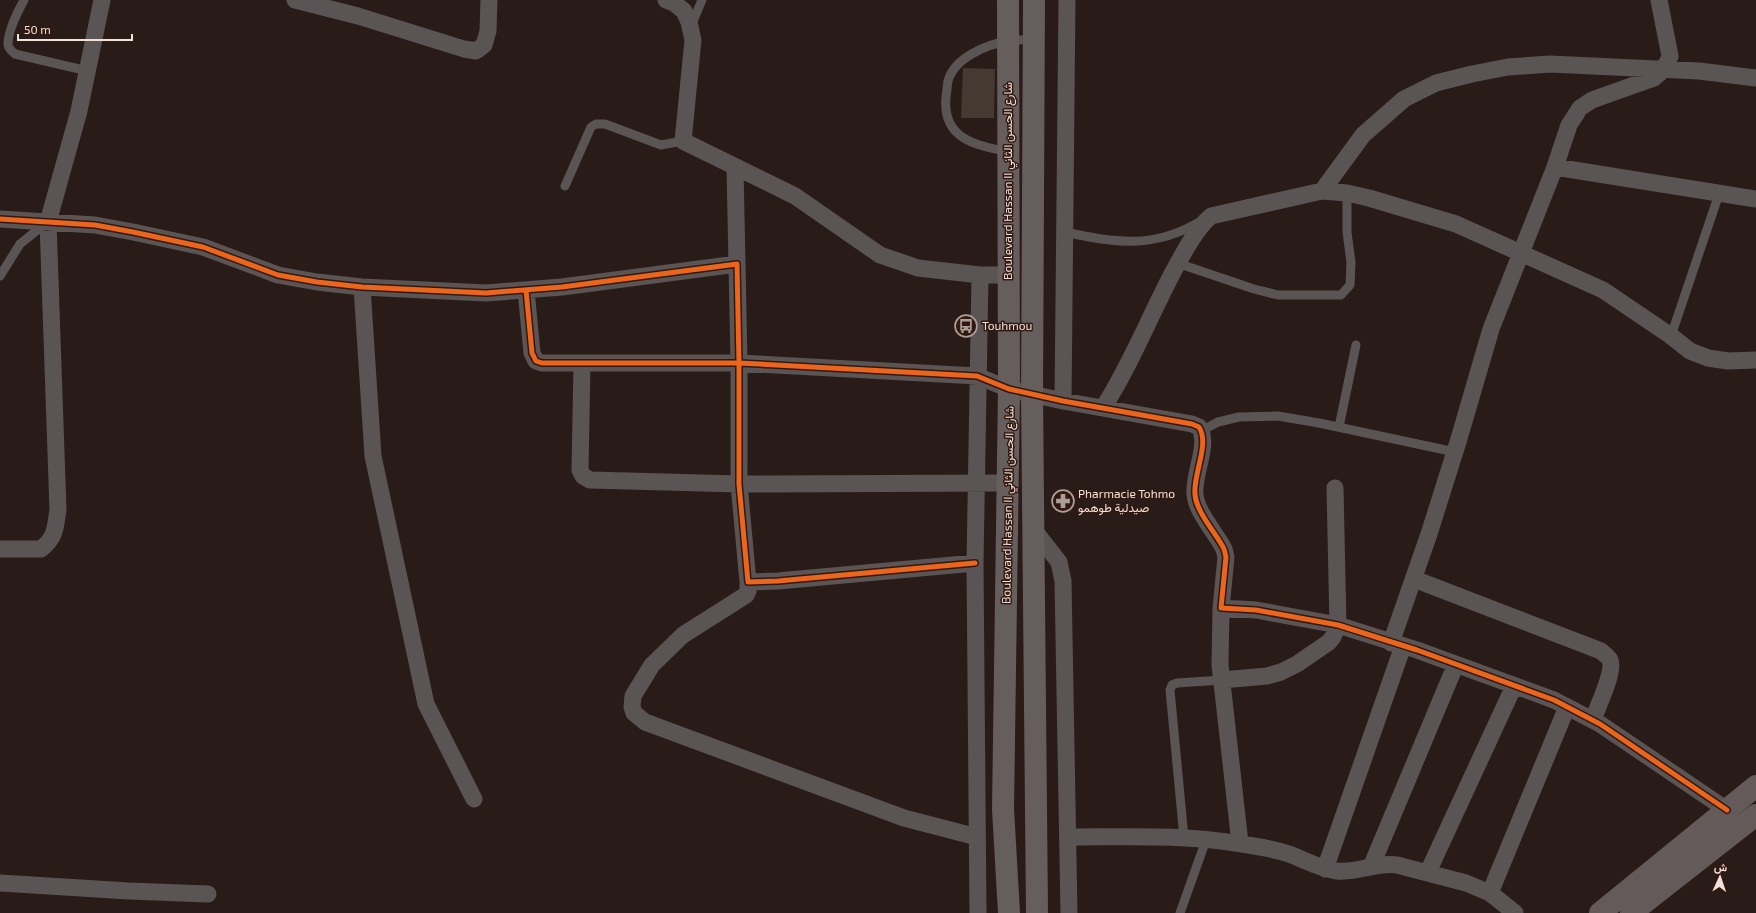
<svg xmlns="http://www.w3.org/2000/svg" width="1756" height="913" font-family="'Exo 2',Vazirmatn,sans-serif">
  <rect width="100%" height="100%" fill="#291c18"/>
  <path fill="#453932" d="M963 68 995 69 994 118H961Z"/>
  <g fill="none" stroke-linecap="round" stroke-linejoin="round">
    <path stroke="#5a5454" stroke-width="9" d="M24 0C18 11 8 32 8 44 8 49 12 51 15 54L88 71
      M691 26 702 0
      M1009 152C975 145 942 139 946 97 947 92 947 86 948 81 954 58 987 44 1009 41 1017 39 1026 40 1034 40
      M565 186 591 127 596 124H605L661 145 683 141
      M1065 232C1113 243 1154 249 1199 222
      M1177 263 1254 289 1278 295H1341L1350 285 1351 262 1347 232V193
      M0 276 20 244 46 223
      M1671 336 1719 194
      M1339 427 1356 345
      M1201 431 1218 422 1239 417 1278 416 1319 423 1455 452
      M1184 838 1170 690 1172 685 1177 683 1222 680
      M1180 913 1206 840"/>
    <path stroke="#5a5454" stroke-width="17" d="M295 0 358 16 464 49 476 51 484 45 488 31 489 0
      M666 0 674 3 684 11 689 22 693 40 683 141 795 196 880 255 918 268 980 275H1008
      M735 167 737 264
      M1555 167 1756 199
      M1322 191 1363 135 1404 99 1436 83 1472 74 1508 67 1550 64 1699 71 1756 78
      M0 219 95 225 133 232 203 247 278 275 317 282 362 287 486 293 562 287 737 264 739 363V484L748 582 778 581 975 563
      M362 287 373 456 426 704 474 799
      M526 290 532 353 536 361 542 363H739L977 376 1009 389 1063 401 1192 424 1199 427C1210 444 1193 474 1195 494 1196 512 1216 533 1224 549L1226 557 1221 608 1256 610 1338 625 1417 650 1554 700 1600 724 1727 810
      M582 364 580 470 583 476 590 480 739 484 1008 483
      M1063 401 1067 0
      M1103 408C1130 366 1149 318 1172 274 1183 254 1194 231 1211 216L1322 191 1347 193 1369 198 1456 224 1603 290 1671 336 1690 351 1708 358 1728 361 1756 360
      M1034 530 1059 562 1063 581 1069 913
      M0 549H41C56 537 55 528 58 510L48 222 79 111 102 0
      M1414 579 1601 651C1604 654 1608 656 1610 660 1615 672 1597 707 1593 720
      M748 582V591L746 595 683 635 652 665 633 696 632 707 634 713 645 722 904 818 977 837
      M1221 608 1220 665 1240 843
      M1391 643 1429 534 1458 442 1491 329 1555 167 1569 125 1580 108 1592 100 1654 78C1662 72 1667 66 1670 56L1659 0
      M1222 680 1267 676 1281 672 1297 664 1329 642 1333 637 1338 625 1335 488
      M1068 837C1125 837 1184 834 1241 844 1256 846 1274 849 1289 854 1305 860 1320 869 1337 871 1358 873 1377 862 1397 865L1466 883 1490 893 1515 913
      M1371 867 1456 664
      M1325 869 1403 646
      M1428 872 1514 686
      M0 883 129 891 208 894
      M1490 893 1567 707
      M978 913 975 563 980 275"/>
    <path stroke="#665d5d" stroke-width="22" d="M1008 0 1009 389 1003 809 1009 913
      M1034 0 1032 394 1037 913"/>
    <path stroke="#645a59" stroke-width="22" d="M1600 913 1756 786
      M1631 913 1756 815"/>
    <g stroke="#311910" stroke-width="8">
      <path id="cycleway" d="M0 219 95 225 133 232 203 247 278 275 317 282 362 287 486 293 562 287 737 264 739 363V484L748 582 778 581 975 563
        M526 290 532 353 536 361 542 363H739L977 376 1009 389 1063 401 1192 424 1199 427C1210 444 1193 474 1195 494 1196 512 1216 533 1224 549L1226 557 1221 608 1256 610 1338 625 1417 650 1554 700 1600 724 1727 810"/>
    </g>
    <use href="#cycleway" stroke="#eb651d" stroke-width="5"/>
  </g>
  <defs>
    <g id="bus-ring" transform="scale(1.15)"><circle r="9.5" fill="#311910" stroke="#ac9d97" stroke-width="1.5"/><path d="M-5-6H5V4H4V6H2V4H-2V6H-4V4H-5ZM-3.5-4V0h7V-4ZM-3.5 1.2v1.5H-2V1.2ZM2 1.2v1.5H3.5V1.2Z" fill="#ac9d97"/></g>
    <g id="pharmacy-ring" transform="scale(1.15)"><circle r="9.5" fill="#311910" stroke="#ac9d97" stroke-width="1.5"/><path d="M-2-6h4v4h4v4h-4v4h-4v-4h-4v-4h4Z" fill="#ac9d97"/></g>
  </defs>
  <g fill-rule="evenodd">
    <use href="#bus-ring" x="966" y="326"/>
    <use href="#pharmacy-ring" x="1063" y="501"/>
  </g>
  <g text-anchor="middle" stroke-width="3" stroke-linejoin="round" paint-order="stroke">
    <g font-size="12" fill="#f3e2dc" stroke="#311910">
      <text transform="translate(1008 181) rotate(-90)" y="4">Boulevard Hassan II شارع الحسن الثاني</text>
      <text transform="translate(1008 505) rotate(-89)" y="4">Boulevard Hassan II شارع الحسن الثاني</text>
    </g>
    <g font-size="12" fill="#f3e2dc" stroke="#311910" text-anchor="start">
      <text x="982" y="330">Touhmou</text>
      <text x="1078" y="498">Pharmacie Tohmo<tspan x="1078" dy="14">صيدلية طوهمو</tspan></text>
    </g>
  </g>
  <g transform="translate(1720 877) rotate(3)" stroke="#311910" stroke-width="3" paint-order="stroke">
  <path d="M0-3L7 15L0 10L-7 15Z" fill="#f3e2dc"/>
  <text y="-6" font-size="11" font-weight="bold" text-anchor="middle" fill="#f3e2dc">ش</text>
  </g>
  <path d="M18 34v6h114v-6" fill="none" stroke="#f3e2dc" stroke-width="2"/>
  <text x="24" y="34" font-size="12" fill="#f3e2dc" stroke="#311910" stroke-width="3" paint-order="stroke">50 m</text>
</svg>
